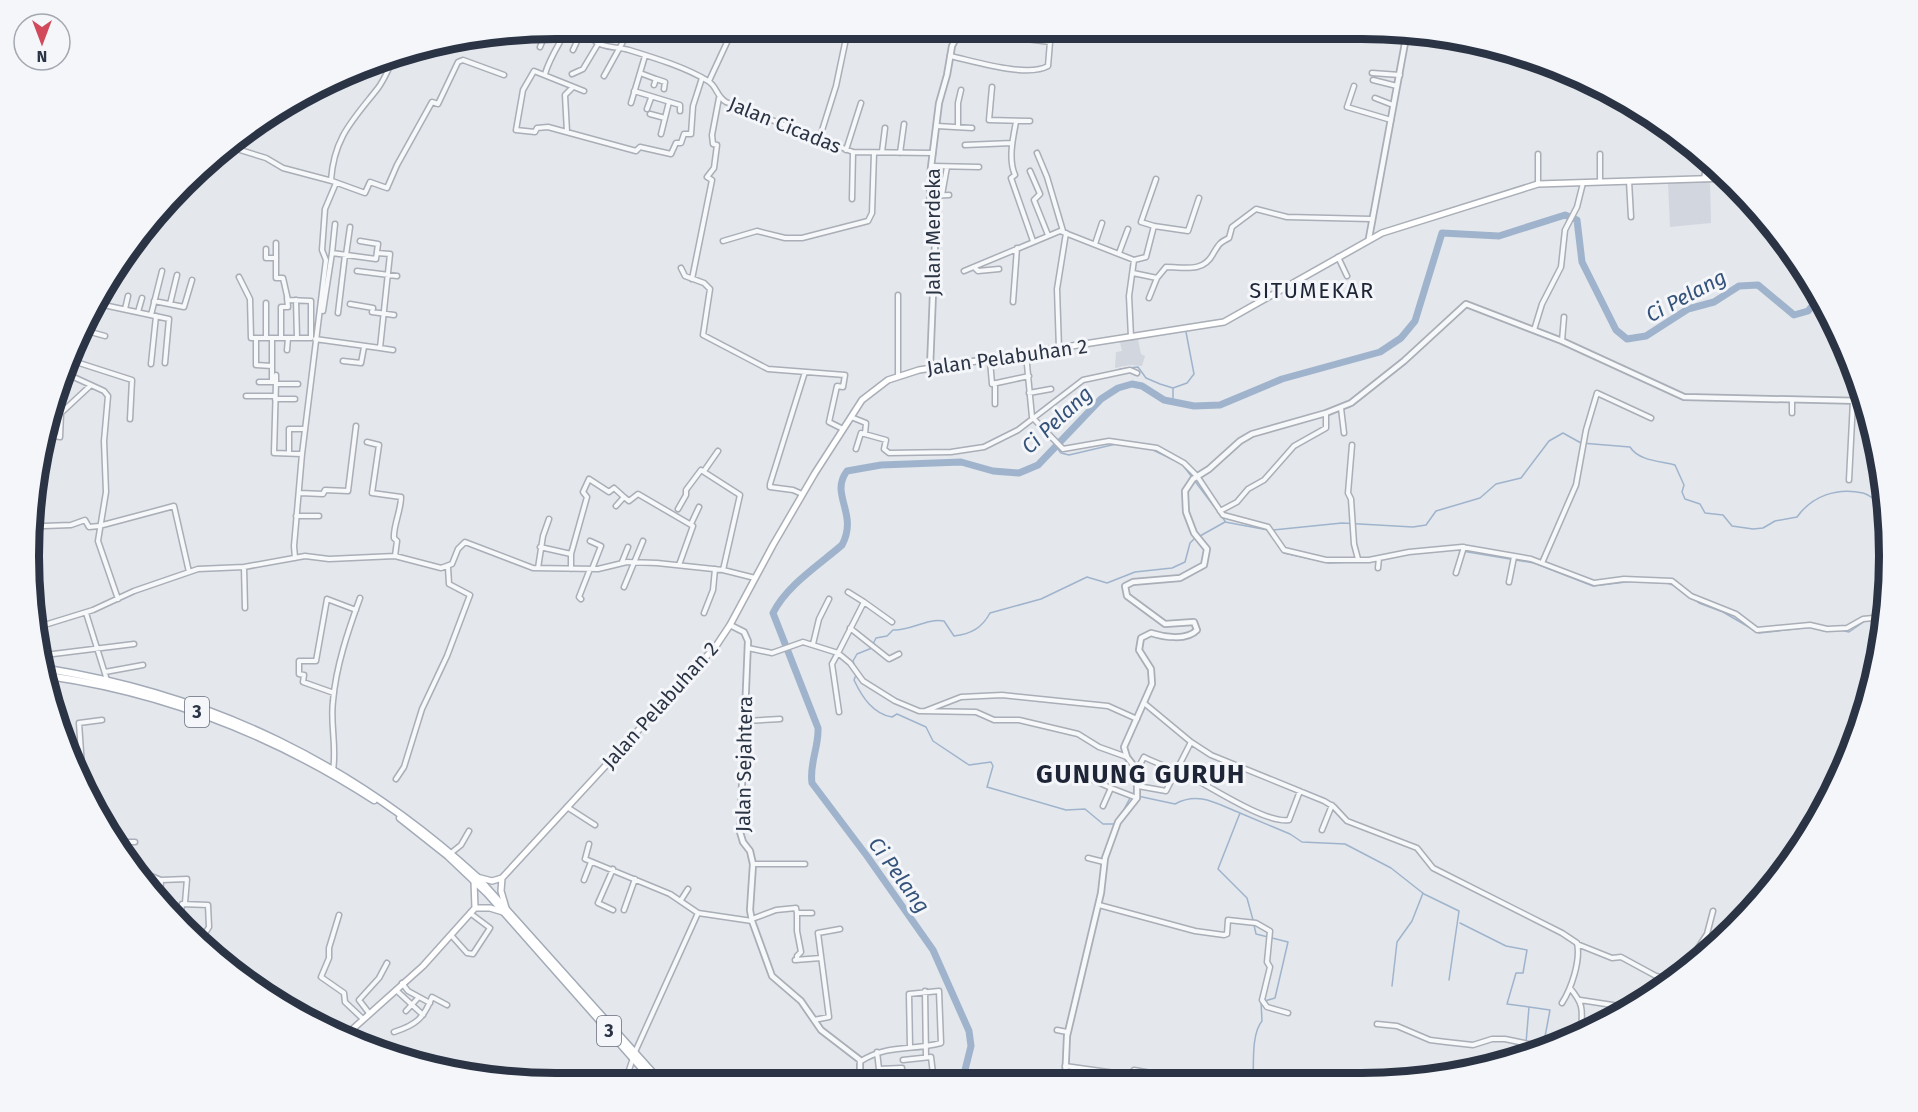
<svg xmlns="http://www.w3.org/2000/svg" width="1918" height="1112" font-family="'Fira Sans',sans-serif">
  <rect width="100%" height="100%" fill="#e4e7ec"/>
  <path fill="#d2d6de" d="M1710 182 1711 223 1670 227 1668 183Z
    M1138 339 1141 354 1145 356 1142 366 1130 365 1115 368 1116 352 1122 351 1120 342Z"/>
  <g fill="none" stroke-linecap="round" stroke-linejoin="round">
    <path stroke="#9fb4cc" stroke-width="1.5" d="M1120 369 1138 367 1146 378 1160 384 1173 388 1187 383 1194 374 1186 332
      M1173 388V402
      M1056 447 1061 453 1069 455 1116 444
      M1151 449 1182 464 1225 521
      M1273 530 1342 523 1413 527 1426 525 1436 511 1480 498 1496 484 1521 478 1549 441 1563 433 1581 443 1630 447C1639 461 1660 461 1675 465L1684 485 1682 492 1685 499 1700 504 1705 513 1723 515 1732 526 1753 529 1763 528 1775 521 1797 517C1812 496 1837 487 1863 493 1871 495 1875 502 1884 502
      M1200 536 1225 522 1268 530
      M1272 536 1284 553 1329 563 1353 562
      M1456 550 1534 563 1593 586 1634 581
      M1426 552 1448 550
      M1641 582 1667 583 1676 586 1699 603 1723 612 1759 633 1812 627
      M1875 620 1883 619
      M1840 630 1849 632 1865 621
      M873 644 876 638 887 636 893 630C911 631 926 618 944 621L954 636C971 634 982 628 990 613L1041 599 1087 577 1107 583 1135 572 1172 568 1185 562 1190 543 1195 538
      M855 667 853 661 857 654 872 648
      M856 675 854 680C862 697 873 714 892 717L897 714 926 727 933 741 969 765 991 762 993 766 987 787 1066 810 1085 809 1103 824H1115
      M1133 795 1175 804C1199 791 1217 804 1240 813L1218 869 1247 898 1253 920
      M1240 813 1290 834 1302 842 1345 844 1391 868 1424 894 1459 911 1449 980
      M1121 815 1130 798
      M1460 923 1506 946 1527 950 1523 973H1516L1507 1004 1529 1007 1526 1043
      M1392 986 1397 942 1412 921 1423 893
      M1529 1007 1550 1010 1544 1042
      M1253 1082C1254 1065 1251 1034 1262 1021L1261 1002 1275 998 1288 942 1256 934 1254 925"/>
    <path stroke="#9fb4cc" stroke-width="7" d="M962 1082 971 1046 969 1031 933 950 867 856 812 783C809 764 819 747 818 728L773 613C787 585 819 565 842 545 859 513 829 495 847 471L881 465 961 462 993 471 1019 473 1038 465 1101 399 1118 388 1132 384 1142 386 1164 400 1194 406 1220 405 1282 379 1380 352 1401 338 1415 321 1442 233 1499 236 1565 215 1577 220 1582 262 1616 330 1627 339 1646 336 1688 309 1714 302 1739 286 1758 285 1794 315 1808 311 1819 298"/>
    <g stroke="#a9aeb7" stroke-width="7">
      <path id="minor" d="M593 29 591 36C598 49 616 46 629 50 655 58 685 67 708 81 717 86 716 96 726 102L853 152 933 153
        M693 29V32
        M923 30 925 29
        M1367 30 1368 33 1406 38
        M540 47 547 30
        M573 50 580 35 591 36
        M950 56C974 61 1027 78 1048 66L1050 42 994 35
        M640 73 656 79 654 85
        M1372 73 1400 75
        M545 74C550 57 559 45 567 29
        M572 74 583 69 598 44
        M604 76 630 29
        M656 79 665 82 664 89
        M1373 80 1397 86
        M709 81 729 38 727 34 719 33
        M1354 86 1347 107 1391 120
        M992 87 989 120 1030 121
        M584 91 534 71 523 90 516 130 535 132 537 128 548 127 636 151 640 147 671 154 676 143H681L684 134H691L693 106 702 78
        M634 91 680 105V111
        M1375 98 1393 105
        M631 103 645 56
        M647 109 651 98
        M650 114 665 118
        M1016 122C1013 138 1008 159 1015 175L1011 178 1033 241
        M937 126 972 128
        M958 127V103L961 90
        M567 132 565 95 573 87
        M661 134 669 102
        M819 140 836 86 848 29
        M965 145 1012 143
        M227 146 266 158 283 168 332 181 365 193 370 182 387 188 397 165 432 102 438 104 458 62 463 60 504 75
        M846 150 861 103
        M882 152 885 128
        M900 153 904 124
        M1037 153 1047 177 1063 231
        M1600 154V182
        M932 166 979 167
        M1030 171 1040 194 1034 200 1048 235
        M1704 179 1707 160
        M331 180C334 137 353 120 378 88 384 80 387 72 391 64 394 59 398 59 401 54
        M1629 181 1631 217
        M1538 184V154
        M942 195 947 167
        M930 196 949 195
        M852 199 853 152
        M335 224 332 253 376 259 378 244 360 241
        M1154 226 1141 222 1156 179
        M723 241 757 231 785 238H802L868 221 872 213 874 153
        M1095 244 1102 223
        M266 249V258H276
        M1119 253 1128 229
        M346 255 350 227
        M1338 257 1347 276
        M974 267 978 271 999 269
        M681 268 685 276 704 283 710 289 703 335 768 369 845 375 843 387 837 386 829 422 843 429
        M357 271 397 276
        M964 271 1060 231 1134 260
        M1133 273 1157 278 1149 298
        M239 277 250 299 251 338H311V301L288 300 283 278H276V243
        M1157 278 1166 267C1184 267 1203 273 1213 254 1219 244 1219 243 1229 238L1232 227 1256 209 1287 217 1371 219
        M692 279 712 180 707 177 714 168 717 145 713 144 712 135 719 98
        M296 300 297 338
        M154 301 184 307 192 280
        M1013 302 1017 248
        M266 303V338
        M99 304 169 319 165 363
        M170 304 177 275
        M350 304 373 308 372 312 394 315
        M125 309 128 296
        M323 311 332 253
        M138 312 142 298
        M338 313 345 255
        M151 315 162 271
        M1534 330 1542 304 1561 267 1565 230 1577 207 1583 183
        M87 331 105 336
        M1131 337 1129 296 1134 260 1146 257 1154 226 1188 231 1199 198
        M256 338V365L272 366
        M272 338V382
        M281 338V307H288L287 298
        M315 339 380 348 390 254 377 253
        M1562 341 1564 317
        M380 348 393 350
        M1059 349 1057 289 1066 233
        M287 350 288 338
        M1026 354 1032 417 1063 449 1109 441 1157 448 1184 463 1197 476 1223 515 1268 527 1284 550 1326 560H1369L1409 552 1462 547 1531 559 1594 583 1624 579 1672 581 1691 596 1736 614 1757 630 1810 625 1827 629 1847 628 1863 619 1884 617
        M990 360 992 384 1029 376
        M73 361 132 380 130 419
        M343 361 361 363 364 347
        M151 364 156 316
        M67 374 104 391 108 396 104 441 106 492 98 541 118 599
        M276 375V382
        M898 375V295
        M259 382H276L274 453 302 454 294 546 295 558
        M276 384H298
        M1029 393 1051 389
        M246 396H275
        M275 399H295
        M995 404V383
        M1341 408 1344 433
        M1792 413V400
        M851 417 866 423 865 434
        M45 434 60 437 61 413 90 386
        M367 442 379 445 372 493 401 497C401 511 393 526 394 538L397 541 395 556
        M1352 445 1348 493 1351 499 1354 544 1358 559
        M856 449 861 433 886 440 884 449 889 453 951 452 984 447 1018 430 1083 380 1130 370 1137 373
        M289 453V429H304
        M302 454 326 260 322 250 325 209 336 183
        M704 471 718 451
        M1849 480 1853 401
        M300 493 323 494 325 490 348 491 356 426
        M802 494 793 490 770 487V484L805 372
        M624 497 629 501 638 494 693 526 679 565
        M678 509 686 495V490L701 470 740 495 723 570
        M1220 511 1237 502 1248 489 1264 480 1294 446 1326 428V413
        M296 516H319
        M691 524 699 507
        M44 526 71 525 85 520 89 527 99 526 174 506 189 572
        M590 541 601 546 592 569
        M540 547 571 554
        M622 562 628 547
        M1542 563 1576 485 1586 430 1597 393 1651 418
        M244 567 245 608
        M538 568 543 536 549 519
        M1378 568 1379 558
        M571 569V554L587 497 583 492 589 479 609 492 614 488 624 497 616 506
        M1456 573 1464 547
        M1509 582 1514 557
        M624 587 643 541
        M581 599 579 597 590 569
        M864 602 892 622
        M86 613 107 680
        M704 613 713 590 715 569
        M38 627 93 610 134 591 198 569 244 567 305 556 329 559 395 556 441 568 452 564 458 549 465 542 533 568 598 569 627 562 657 563 723 570 755 578
        M850 628 889 659 899 654
        M813 644 819 619 829 599
        M748 648 772 653 803 642 838 653 864 602 848 592
        M45 655 134 644
        M105 672 143 665
        M334 693 303 682 304 675 299 674V661H316L327 599 356 610
        M1144 703 1191 742 1211 755 1324 801 1334 807 1347 821 1417 848 1433 868 1562 933 1577 943C1581 961 1571 989 1562 1003
        M925 711 961 697 1002 695 1108 706 1137 719
        M839 712 832 664 838 653 850 663 863 681 895 701 919 711 976 712 994 720H1019L1078 734 1099 747 1127 757
        M745 721 780 719
        M333 770C337 747 330 724 333 701 336 666 348 631 360 598
        M1137 770 1144 757C1159 765 1176 769 1191 777 1212 788 1267 824 1289 820L1300 791
        M1068 776 1091 779 1111 788
        M396 779 404 767 422 709 447 656 470 595 449 584 448 567
        M83 781 79 723 102 720
        M1138 786 1166 791 1191 742
        M92 795H97
        M1103 806 1111 788 1137 798
        M567 807 595 825
        M1322 830 1332 805
        M589 844 585 859 670 894 698 913
        M123 845 124 842H135
        M451 853 461 845 469 831
        M1088 858 1104 862
        M753 864H805
        M613 869 598 903 613 910
        M139 871 161 880 187 879 185 903
        M161 880 160 900 167 902V910
        M584 880 591 862
        M681 900 688 889
        M1099 905 1195 931 1224 935 1227 934 1228 920 1256 923 1270 931 1267 962 1270 967 1262 1000 1267 1007 1288 1013
        M624 910 635 879
        M339 915 329 948V958L321 977 344 993 345 1002 363 1019
        M752 919 776 910 796 908 797 913H812
        M180 922 182 904 208 905 209 927 201 940
        M451 935 467 953 473 954 490 928 470 913
        M1577 944 1612 958 1621 957 1656 976 1670 979
        M795 960 821 958
        M797 960V956L801 952 797 931V913
        M1685 968 1707 934 1713 911
        M402 983 408 991 430 1003
        M1570 988C1585 1006 1582 1011 1581 1033
        M396 990 423 1015
        M925 991 926 1057
        M1580 1000 1632 1008
        M406 1011 418 998
        M369 1013 359 1000 379 978 387 963
        M814 1020 829 1017 818 933 840 929
        M1377 1024 1397 1026 1430 1040 1446 1042 1473 1045 1492 1039H1505L1548 1048
        M1057 1030 1067 1032
        M394 1032C416 1025 424 1018 432 997L447 1005
        M635 1052 698 913 752 921
        M877 1052 879 1069 902 1068
        M903 1060 931 1057 934 1082
        M861 1061C889 1044 910 1051 941 1043L939 991 909 994 910 1047
        M1065 1066 1129 1075 1134 1070 1151 1073 1174 1082
        M903 1075 933 1074
        M625 1082 633 1058"/>
    </g>
    <g stroke="#a9aeb7" stroke-width="8">
      <path id="tertiary" d="M1369 238 1407 32
        M930 368 935 243 930 204V175L939 103 947 75 952 46 961 29
        M730 625 744 632 748 641 740 832 743 842 750 851 753 864 750 910 752 921 772 976 801 1001 821 1030 860 1060V1082
        M1065 1082 1067 1036 1101 893 1105 858 1118 822 1137 798V770L1127 757 1124 747 1152 684 1151 669 1139 650 1141 638 1151 633C1163 637 1187 641 1197 630L1194 622 1165 624 1127 596 1125 586 1133 582 1180 578 1204 565 1207 549 1194 533 1186 512 1185 491 1193 479 1209 469 1240 441 1252 434 1326 413 1351 403 1404 361 1466 304 1562 341 1684 397 1863 401"/>
    </g>
    <g stroke="#a9aeb7" stroke-width="8">
      <path id="secondary" d="M477 877 492 881 502 878 716 646 730 625 773 545 815 473 862 400 888 380 919 370 1224 322 1382 233 1538 184 1729 178
        M502 878 501 891 506 908
        M474 881 475 908
        M475 908H490L503 912
        M346 1035 423 966 475 908"/>
    </g>
    <g stroke="#a3abb8" stroke-width="9">
      <path id="primary" d="M48 669C214 696 353 764 477 877L661 1082
        M49 676C166 693 275 736 374 800
        M400 818 448 856 487 893 654 1082"/>
    </g>
    <use href="#minor" stroke="#f7f8fa" stroke-width="4"/>
    <use href="#tertiary" stroke="#f7f8fa" stroke-width="4.5"/>
    <use href="#secondary" stroke="#fff" stroke-width="5"/>
    <use href="#primary" stroke="#fff" stroke-width="6"/>
  </g>
  <g text-anchor="middle" stroke-width="6" stroke-linejoin="round" paint-order="stroke">
    <g fill="#f4f6f9" stroke="#676e7b" stroke-width="1.5">
      <rect x="185" y="697" width="24" height="30" rx="4.5"/>
      <rect x="597" y="1016" width="24" height="30" rx="4.5"/>
    </g>
    <g font-size="18" font-weight="bold" fill="#2b3445">
      <text x="197" y="718">3</text>
      <text x="609" y="1037">3</text>
    </g>
    <g font-size="20" fill="#2b3445" stroke="#f4f6f9">
      <text transform="translate(785 125) rotate(22)" y="7">Jalan Cicadas</text>
      <text transform="translate(933 232) rotate(-90)" y="7">Jalan Merdeka</text>
      <text transform="translate(1007 357) rotate(-8)" y="7">Jalan Pelabuhan 2</text>
      <text transform="translate(660 705) rotate(-48)" y="7">Jalan Pelabuhan 2</text>
      <text transform="translate(744 764) rotate(-89)" y="7">Jalan Sejahtera</text>
    </g>
    <g font-size="21" font-style="italic" fill="#34527a" stroke="#f4f6f9">
      <text transform="translate(1686 296) rotate(-28)" y="7">Ci Pelang</text>
      <text transform="translate(1057 420) rotate(-43)" y="7">Ci Pelang</text>
      <text transform="translate(899 875) rotate(54)" y="7">Ci Pelang</text>
    </g>
    <g font-size="22" letter-spacing="1.5" fill="#1d2536" stroke="#f4f6f9">
      <text x="1312" y="298">SITUMEKAR</text>
    </g>
    <g font-size="26" font-weight="bold" letter-spacing="1.5" fill="#1d2536" stroke="#f4f6f9">
      <text x="1141" y="783">GUNUNG GURUH</text>
    </g>
  </g>
  <path d="M0 0H1918V1112H0ZM556 39H1362A517 517 0 0 1 1879 556V556A517 517 0 0 1 1362 1073H556A517 517 0 0 1 39 556V556A517 517 0 0 1 556 39Z" fill="#f4f6f9" fill-rule="evenodd"/>
  <path fill="none" stroke="#2b3445" stroke-width="8" d="M556 39H1362A517 517 0 0 1 1879 556V556A517 517 0 0 1 1362 1073H556A517 517 0 0 1 39 556V556A517 517 0 0 1 556 39Z"/>
  <g transform="translate(42 42) rotate(180)"><circle r="28" fill="#f4f6f9" stroke="#a4a8b1" stroke-width="1.5"/>
  <path d="M0-4.5L10 22L0 15L-10 22Z" fill="#d1495b"/>
  <text y="-9" font-size="16" font-weight="bold" text-anchor="middle" fill="#2b3445">N</text>
  </g>
</svg>
